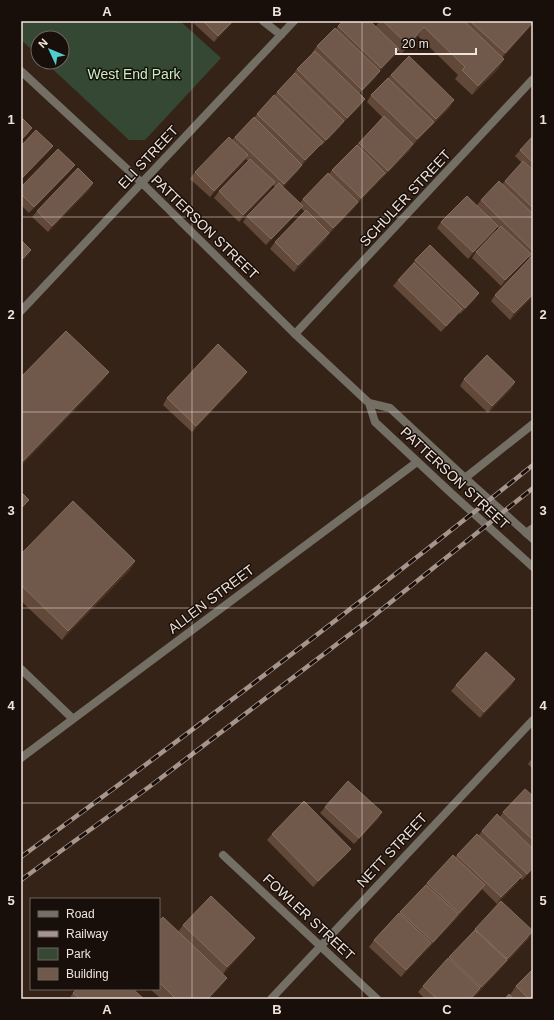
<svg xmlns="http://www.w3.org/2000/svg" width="554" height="1020" font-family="Arial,sans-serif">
  <rect width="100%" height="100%" fill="#362317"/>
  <path fill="#354834" d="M21 21H180L221 58 145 140H129L45 62H62V38H38V55L21 40Z"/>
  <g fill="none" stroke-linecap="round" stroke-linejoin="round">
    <path stroke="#746f65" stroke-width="8" d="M263 21 281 35"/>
    <path stroke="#746f65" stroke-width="8" d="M21 311 294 21
      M295 334 533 79
      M465 478 533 424
      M526 533 533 528
      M21 669 73 719
      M21 758 417 462
      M223 855 377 999
      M271 999 533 720"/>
    <path stroke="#746f65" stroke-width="8" d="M21 71 141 182 295 334 369 403 390 408 465 478 533 539
      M369 403 375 422 451 493 533 567"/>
    <g stroke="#a5958c" stroke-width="4.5">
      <path id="rail" d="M21 857C194 730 365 600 533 465
        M21 880 153 784 366 622 533 488"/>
    </g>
    <use href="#rail" stroke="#180f0a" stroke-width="3" stroke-dasharray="9" stroke-linecap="butt"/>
  </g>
  <path fill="#614838" d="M191 21H234L214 42Z
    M380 21H533L502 58 504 59 498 69 472 95 455 79 458 75 418 36 401 54 398 51 395 55 380 71 375 78 359 94 360 106 342 124 340 127 321 146 320 145 302 165 298 171 283 187 300 203 303 199 329 174 332 170 383 118 367 102 371 95 391 75 450 107 412 146 409 151 383 177 357 204 353 209 328 235 325 240 294 272 270 249 275 242 305 212 301 208 298 212 266 245 243 222 247 216 275 187 273 185 270 189 239 222 214 198 219 191 248 161 246 159 244 162 210 197 190 179 195 172 232 140 254 118 257 114 292 76 297 69 313 53H312L317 46 336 29 338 26H376Z
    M533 136V296L510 320 491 301 495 295 530 259 528 257 526 260 501 286 472 258 476 252 499 228 497 227 494 232 468 259 437 228 441 222 477 205 481 200 502 184 505 181 522 163 515 156 520 150Z
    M70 171 29 213 21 205V187Z
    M93 183 89 190 48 232 32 217 37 211Z
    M415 260 479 293 475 299 460 314 459 313 441 332 393 286 398 280 411 266Z
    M243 378 192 432 163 405 167 398Z
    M464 379 515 382 511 389 488 413 460 386Z
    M21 554 135 561 129 571 62 640 21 601Z
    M515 679 511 686 480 718 451 691 456 685Z
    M533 757V769L528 764Z
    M533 796V869L522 880 520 878 517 883 497 904 482 889 454 921 401 977 369 947 374 940 427 883 455 858 457 855 479 835 482 831 500 817 503 812Z
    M325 807 382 812 378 819 354 844 320 813Z
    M272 834 346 855 313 887 267 840Z
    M501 901 529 938 472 999H425L418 992 423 986Z
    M159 921 227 978 220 987 209 999H161L150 989H159Z
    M183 925 255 938 250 944 223 974 178 932Z
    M516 986 533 999H505L510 995Z
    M73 993 144 999H69Z"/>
  <path fill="#493224" d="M233 21H234L214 42 218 36Z
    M533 22V24L499 62 505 53Z
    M424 27 418 36 401 54 408 45Z
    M399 49 395 55 377 74 381 68Z
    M504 59 498 69 472 95 478 86Z
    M380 71 375 78 357 96 362 90Z
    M365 99 360 106 342 124 347 118Z
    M454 100 450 107 432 125 436 119Z
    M344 121 340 127 321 146 326 140Z
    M434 122 429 128 412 146 417 139Z
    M32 128 28 134 21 141V140Z
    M323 142 318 148 300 167 305 160Z
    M413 144 409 151 383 177 388 171Z
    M53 146 48 152 21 180V179Z
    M248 155 244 162 210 197 214 191Z
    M75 165 70 171 29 213 34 207Z
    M302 165 298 171 279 191 284 184Z
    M385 173 381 179 328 235 333 228Z
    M275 182 270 189 239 222 243 215Z
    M93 183 89 190 48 232 52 226Z
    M303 206 298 212 266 245 271 239Z
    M498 226 494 232 468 259 473 252Z
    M329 233 325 240 294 272 298 265Z
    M31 250 27 257 21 262V260Z
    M531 254 526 260 501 286 505 280Z
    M479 293 475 299 460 314 465 308Z
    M533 294V296L510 320 514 313Z
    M462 309 458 315 441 332 446 326Z
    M109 372 101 383 21 466V463Z
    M247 372 243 378 192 432 196 426Z
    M515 382 511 389 488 413 492 406Z
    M29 500 21 511V508Z
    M135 561 129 571 62 640 68 631Z
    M515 679 511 686 480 718 484 712Z
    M382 812 378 819 354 844 359 838Z
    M351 849 346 855 313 887 318 881Z
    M533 867V869L522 880 527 874Z
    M522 876 517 883 497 904 501 897Z
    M485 885 480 892 428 948 433 942Z
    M533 932 529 938 503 965 507 959Z
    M255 938 250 944 223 974 227 967Z
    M431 943 427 950 401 977 406 970Z
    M507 960 502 966 477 993 481 987Z
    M227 978 220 987 209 999H207Z
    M480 988 472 999H470Z"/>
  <path fill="#70584a" stroke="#846e60" d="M203 21H233L218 36Z
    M343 21H370L399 49 381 68 338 26Z
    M383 21H464L504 59 478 86 462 70 465 67 424 27 408 45Z
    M470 21H533V22L505 53Z
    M335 28 380 71 362 90 317 46Z
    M315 51 365 99 347 118 297 69Z
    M409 56 454 100 436 119 391 75Z
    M295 73 344 121 326 140 277 92Z
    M388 78 434 122 417 139 371 95Z
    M274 95 323 142 305 160 257 114Z
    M384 116 413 144 388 171 359 143Z
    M21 117 32 128 21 140Z
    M254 117 302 165 284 184 235 137Z
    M36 130 53 146 21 179V146Z
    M533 136V163L520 150Z
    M229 137 248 155 214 191 195 172Z
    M357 145 385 173 361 198 332 170Z
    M58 149 75 165 34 207 21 194V187Z
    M250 159 275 182 243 215 219 191Z
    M523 161 533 170V208L505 181Z
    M78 168 93 183 52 226 37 211Z
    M328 173 358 202 333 228 303 199Z
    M499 181 533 214V251L481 200Z
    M279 183 303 206 271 239 247 216Z
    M467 196 498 226 473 252 441 222Z
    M306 210 329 233 298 265 275 242Z
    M501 226 531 254 505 280 476 252Z
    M21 240 31 250 21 260Z
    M430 245 479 293 465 308 415 260Z
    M532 256 533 257V294L514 313 495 295Z
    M414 263 462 309 446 326 398 280Z
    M66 331 109 372 21 463V377Z
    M218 344 247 372 196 426 167 398Z
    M487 355 515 382 492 406 464 379Z
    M21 492 29 500 21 508Z
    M73 501 135 561 68 631 21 585V554Z
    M486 652 515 679 484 712 456 685Z
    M348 781 382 812 359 838 325 807Z
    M525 789 533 796V840L503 812Z
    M304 801 351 849 318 881 272 834Z
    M497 814 533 849V867L527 874 482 831Z
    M477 834 522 876 501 897 457 855Z
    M453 855 485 885 459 913 427 883Z
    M426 885 458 914 433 942 400 912Z
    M211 896 255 938 227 967 183 925Z
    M501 901 533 931 507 959 475 929Z
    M399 913 431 943 406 970 374 940Z
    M163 917 227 978 207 999H176L159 982V921Z
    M475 930 507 960 481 987 449 957Z
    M448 958 480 988 470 999H437L423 986Z
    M533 969V999H529L516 986Z
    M77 989H133L144 999H80L73 993Z
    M509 994 514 999H505Z"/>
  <path fill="none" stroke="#f0e3db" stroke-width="1" stroke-opacity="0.55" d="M192 21V999M362 21V999M21 217H533M21 412H533M21 608H533M21 803H533"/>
  <g text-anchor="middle" stroke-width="3" stroke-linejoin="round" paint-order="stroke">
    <g font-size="14" fill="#c4f0c2" stroke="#180f0a">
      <text x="134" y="79">West End Park</text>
    </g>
    <g font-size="14" fill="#f0e3db" stroke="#180f0a">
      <text transform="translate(148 157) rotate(-47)" y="5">ELI STREET</text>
      <text transform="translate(405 198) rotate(-47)" y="5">SCHULER STREET</text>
      <text transform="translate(205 227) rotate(44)" y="5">PATTERSON STREET</text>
      <text transform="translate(455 478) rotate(43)" y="5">PATTERSON STREET</text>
      <text transform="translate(211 599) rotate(-37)" y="5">ALLEN STREET</text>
      <text transform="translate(392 850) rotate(-47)" y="5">NETT STREET</text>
      <text transform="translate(309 917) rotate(43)" y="5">FOWLER STREET</text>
    </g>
  </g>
  <rect width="554" height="1020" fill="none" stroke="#180f0a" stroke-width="44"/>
  <rect x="30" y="898" width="130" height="92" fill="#180f0a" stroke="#6e645e"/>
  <rect x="38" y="911" width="20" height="6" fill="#746f65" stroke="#6e645e"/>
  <text x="66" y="918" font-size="12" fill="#f0e3db">Road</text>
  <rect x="38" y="931" width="20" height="6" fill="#a5958c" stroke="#6e645e"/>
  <text x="66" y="938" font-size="12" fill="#f0e3db">Railway</text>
  <rect x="38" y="948" width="20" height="12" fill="#354834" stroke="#6e645e"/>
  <text x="66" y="958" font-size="12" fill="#f0e3db">Park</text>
  <rect x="38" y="968" width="20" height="12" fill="#70584a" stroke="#6e645e"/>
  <text x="66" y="978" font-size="12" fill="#f0e3db">Building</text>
  <g transform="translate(50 50) rotate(314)"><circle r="19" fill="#180f0a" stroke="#6e645e"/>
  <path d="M0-3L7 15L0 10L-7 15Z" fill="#52cdcf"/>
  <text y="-6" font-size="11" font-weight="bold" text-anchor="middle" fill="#f0e3db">N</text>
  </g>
  <path d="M396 48v6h80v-6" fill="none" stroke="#f0e3db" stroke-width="2"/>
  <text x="402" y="48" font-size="12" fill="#f0e3db" stroke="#180f0a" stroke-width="3" paint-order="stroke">20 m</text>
  <rect x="22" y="22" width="510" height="976" fill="none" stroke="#f0e3db" stroke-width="1.5"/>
  <g font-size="13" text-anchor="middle" font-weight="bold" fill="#f0e3db">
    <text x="107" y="16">A</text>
    <text x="277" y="16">B</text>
    <text x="447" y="16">C</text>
    <text x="11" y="124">1</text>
    <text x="543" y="124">1</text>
    <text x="11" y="319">2</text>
    <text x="543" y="319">2</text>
    <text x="11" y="515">3</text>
    <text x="543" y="515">3</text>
    <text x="11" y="710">4</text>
    <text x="543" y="710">4</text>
    <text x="11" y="905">5</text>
    <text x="543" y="905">5</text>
    <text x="107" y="1014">A</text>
    <text x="277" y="1014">B</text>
    <text x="447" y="1014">C</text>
  </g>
</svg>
